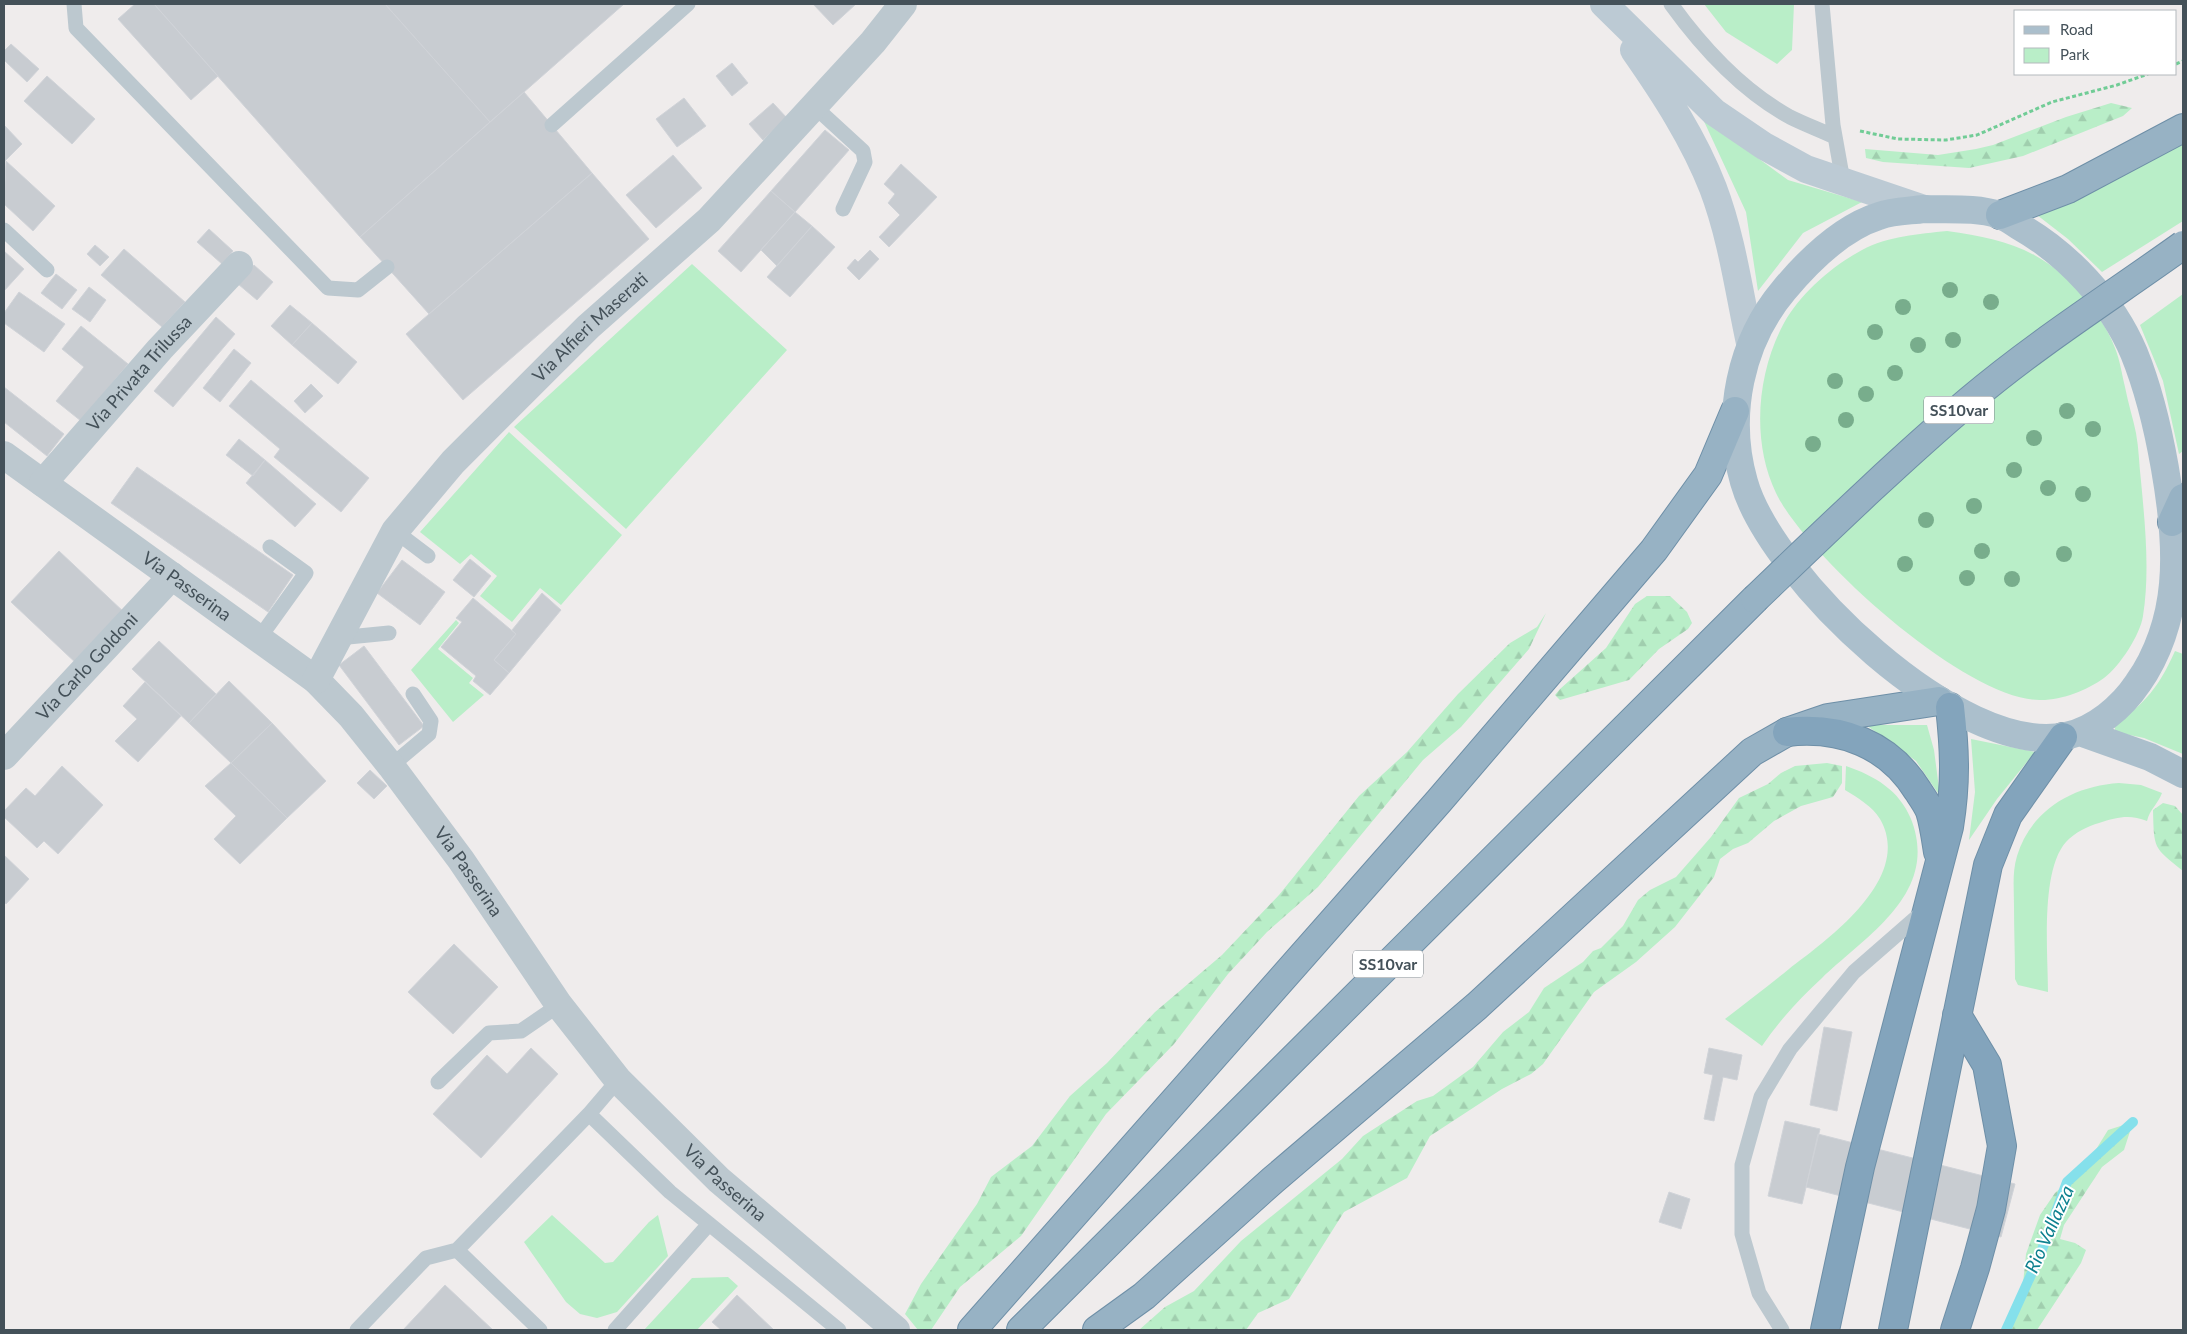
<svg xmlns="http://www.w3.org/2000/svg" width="2187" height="1334" font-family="Lato,sans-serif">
  <defs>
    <pattern id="forest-firs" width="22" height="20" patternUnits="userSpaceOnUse" patternTransform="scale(1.25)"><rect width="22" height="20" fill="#b9eec8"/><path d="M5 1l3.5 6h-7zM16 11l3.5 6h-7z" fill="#a0ceae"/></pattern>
  </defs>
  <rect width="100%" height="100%" fill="#efecec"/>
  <path fill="#b9eec8" d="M1704 4H1794L1792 50 1777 64 1726 32Z
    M1702 117 1788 180 1862 202 1803 233 1758 291 1746 212Z
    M2183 141V221L2102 272 2068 239 2037 215Z
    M1947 231C1998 238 2037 247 2074 286 2090 304 2107 326 2115 348 2120 360 2122 375 2125 387 2128 403 2133 418 2136 433 2139 449 2139 465 2141 481 2145 524 2150 572 2143 616 2140 635 2120 666 2104 678 2087 690 2063 700 2041 700 1968 702 1807 557 1776 493 1751 441 1757 373 1784 323 1801 293 1832 266 1862 250 1888 236 1919 234 1947 231Z
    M692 264 787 350 626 529 514 427Z
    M2183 294V451L2179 454 2163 381 2140 325Z
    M509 432 622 535 561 605 540 588 512 622 480 596 497 576 471 554 460 564 420 532Z
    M456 620 459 623 438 649 473 678 469 683 484 695 453 722 411 670Z
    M2175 651 2183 654V754L2144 738 2115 732V725C2146 702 2159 687 2175 651Z
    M1866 725H1927L1934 750 1940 796 1916 761Z
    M1971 739 2035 752 1997 799 1969 840 1975 792Z
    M1846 766C1875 776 1899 790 1911 819 1940 893 1867 935 1822 978 1800 998 1779 1021 1762 1046L1725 1019C1747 1002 1768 986 1789 969 1828 939 1914 878 1880 819 1872 806 1858 798 1845 790Z
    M2119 783 2141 785 2162 793C2158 804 2150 809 2147 821 2130 814 2117 817 2099 823 2088 826 2074 833 2066 842 2040 871 2048 954 2048 992L2018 985 2015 979C2015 955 2014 930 2014 906 2014 889 2012 873 2017 856 2031 810 2073 786 2119 783Z
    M552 1215 605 1263 613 1262 649 1222 658 1215 668 1256 617 1312 597 1318 580 1314 566 1302 524 1242Z
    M728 1277 738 1286 697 1330H644L692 1278Z"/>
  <path fill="url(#forest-firs)" d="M2111 103 2132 108 2123 116 2023 156 1969 168 1883 162 1866 158 1865 149 1938 155 1976 149 1993 145 2066 117Z
    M1647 596H1670L1687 612 1692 623 1688 629 1659 649 1629 680 1560 700 1555 695 1560 689 1606 648 1635 604Z
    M1546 613 1529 649 1461 727 1423 760 1318 887 1267 932 1228 974 1174 1044 1106 1114 1021 1236 960 1287 931 1330H918L905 1314 921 1284 977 1204 991 1177 1032 1146 1070 1096 1107 1063 1155 1012 1222 955 1279 895 1359 796 1407 752 1458 694 1510 643 1537 627Z
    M1827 763 1842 766V783L1833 797 1801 806 1774 821 1748 843 1733 849 1720 859 1714 877 1675 927 1636 962 1594 992 1543 1064 1531 1074 1502 1089 1430 1136 1407 1178 1344 1212 1289 1299 1258 1313 1246 1330H1139L1165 1307 1194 1291 1241 1241 1342 1159 1363 1136 1417 1101 1433 1096 1473 1067 1503 1032 1529 1012 1544 988 1583 962 1593 951 1601 948 1623 926 1638 900 1650 890 1676 877 1711 837 1739 798 1768 784 1781 773 1795 766Z
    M2163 803 2175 806 2183 815V871C2153 847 2154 849 2153 810Z
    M2133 1122 2124 1150 2102 1167 2064 1225 2060 1239 2075 1243 2086 1250 2081 1263 2037 1330H2008L2022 1294 2026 1254 2040 1215 2055 1193 2087 1164 2108 1130Z"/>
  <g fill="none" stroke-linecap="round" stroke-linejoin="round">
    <path stroke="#85e0eb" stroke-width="10" d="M2006 1330 2040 1255 2067 1182 2133 1122"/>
  </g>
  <path fill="#c8ccd1" stroke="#d0d3d8" d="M135 4H154L218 76 191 100 118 19Z
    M154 4H385L490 122 360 237Z
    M385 4H624L490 122Z
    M813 4H856L833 25Z
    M11 44 39 69 27 82 4 60V51Z
    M732 63 748 83 732 96 716 76Z
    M47 76 95 119 72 144 24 101Z
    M524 92 592 173 429 314 360 237Z
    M684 98 706 126 677 147 656 119Z
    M773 103 787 118 763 140 749 124Z
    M4 125 22 144 4 162Z
    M825 130 849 150 795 212 771 191Z
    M673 155 702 188 656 228 626 195Z
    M6 161 55 206 33 231 4 204Z
    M901 164 937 197 889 247 879 237 900 215 888 203 895 194 884 184Z
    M592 173 649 239 463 400 406 334Z
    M771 191 795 212 741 272 718 251Z
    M795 212 812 226 777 266 761 250Z
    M812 226 835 247 790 297 767 277Z
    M209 229 233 251 222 264 197 242Z
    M95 245 109 257 100 266 87 254Z
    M124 249 185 302 162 327 101 275Z
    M870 250 879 259 859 280 847 268 855 259 858 262Z
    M4 251 24 269 4 291Z
    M254 265 273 282 257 300 238 284Z
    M56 274 77 290 62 309 41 293Z
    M89 287 106 300 90 322 72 309Z
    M19 292 65 324 44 352 4 323V313Z
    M290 305 312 323 292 345 271 326Z
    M216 317 235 334 173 407 154 391Z
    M312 323 357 362 338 384 292 345Z
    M81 326 128 364 81 421 56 401 84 367 62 349Z
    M234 349 251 363 220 402 203 388Z
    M251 380 369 478 341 512 274 457 280 449 229 406Z
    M311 384 323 396 305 413 294 401Z
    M4 387 64 434 47 456 4 422Z
    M239 439 265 460 253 476 226 455Z
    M265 460 316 504 295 527 246 483Z
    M137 467 293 575 268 612 111 503Z
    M59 551 126 614 78 665 11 602Z
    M470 559 491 576 474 597 453 580Z
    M402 560 445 592 420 625 377 593Z
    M542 593 561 610 509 673 494 660 516 634 512 630Z
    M473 598 516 634 494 660 509 673 490 695 473 681 476 676 441 647 462 622 456 618Z
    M159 641 216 694 189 723 132 669Z
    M364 646 424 726 399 745 339 665Z
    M229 681 272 723 231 763 189 723Z
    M145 682 181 716 138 762 115 741 137 719 123 706Z
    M272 723 326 781 287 818 231 763Z
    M231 763 287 818 240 864 214 839 236 816 205 786Z
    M62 766 103 805 58 854 44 841 37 848 4 817V811L26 788 35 796Z
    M370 770 387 786 374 799 357 783Z
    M4 855 29 879 6 904 4 902Z
    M454 944 498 987 453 1034 408 992Z
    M1824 1027 1852 1032 1837 1111 1810 1105Z
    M531 1048 558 1074 481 1158 433 1114 487 1055 507 1074Z
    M1709 1048 1742 1055 1737 1080 1723 1077 1714 1121 1704 1119 1713 1075 1704 1073Z
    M1785 1121 1820 1129 1802 1204 1768 1196Z
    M1818 1134 2015 1184 2001 1237 1806 1187Z
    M1669 1192 1690 1199 1681 1229 1659 1222Z
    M445 1285 493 1330H403Z
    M737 1295 774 1330H721L712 1322Z"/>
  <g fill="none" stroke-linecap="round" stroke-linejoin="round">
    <g stroke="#6e8fa7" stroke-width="30">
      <path id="trunk" d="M2000 215 2068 189 2183 128
        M2172 522 2183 498
        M972 1330 1439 801 1654 550 1708 475 1735 411
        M1021 1330 1755 599
        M1097 1330 1144 1296 1273 1180 1477 1006 1752 752 1787 732 1828 718 1939 701"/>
    </g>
    <g stroke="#6e8fa7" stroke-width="30">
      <path id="motorway" d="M1787 732C1841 726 1889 744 1918 791 1922 797 1927 804 1930 811 1934 824 1936 839 1938 852
        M1825 1330 1860 1167 1949 827C1956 783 1955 752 1950 707
        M1893 1330 1988 865 2008 815 2063 737
        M1955 1330 1975 1268 1991 1209 2002 1146 1987 1065 1957 1015"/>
    </g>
    <path stroke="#71cc96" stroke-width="3" stroke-dasharray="4 2.5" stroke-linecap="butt" d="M2176 64 2183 61
      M1860 131 1898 139 1946 140 1977 135 2052 102 2117 85 2148 74"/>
    <path stroke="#bcc8cf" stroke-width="15" d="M74 4 76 28 328 288 358 290 387 267
      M1671 4C1702 47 1743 91 1790 117 1804 124 1820 130 1835 137
      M1822 4 1833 125 1843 181
      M815 107 863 151 865 162 843 209
      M552 125 688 4
      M4 230 47 270
      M395 531 428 556
      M260 637 306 573 270 547
      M338 638 389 633
      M391 766 429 734 431 721 413 694
      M438 1082 489 1033 521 1031 559 1005
      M589 1114 670 1192 839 1330
      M457 1250 540 1330
      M357 1330 426 1258 457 1250 589 1114 618 1080
      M615 1330 709 1224
      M1782 1330 1759 1293 1742 1234V1165L1761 1097 1790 1049 1854 972 1925 910"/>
    <g stroke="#bcc8cf" stroke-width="28">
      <path id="s1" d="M4 455 316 680 351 716 391 766 461 860 559 1005 618 1080 719 1180 896 1330"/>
      <path id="s2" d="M43 483 160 349 239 265"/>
      <path id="s3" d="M316 680 395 531 453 462 588 327 709 220 873 42 903 4"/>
      <path id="s4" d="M4 756 172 576"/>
    </g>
    <path stroke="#bccad4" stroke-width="28" d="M1604 4 1714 112 1764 146 1806 169 1924 209
      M1634 50C1664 93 1694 139 1713 188 1732 238 1739 292 1750 343"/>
    <path stroke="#abbfcc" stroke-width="28" d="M1924 209C1947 210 1976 207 1999 215 2006 217 2013 222 2019 226 2068 254 2112 301 2134 353 2158 412 2179 521 2173 584 2170 619 2158 655 2138 683 2122 707 2095 730 2066 736 1960 759 1771 577 1744 482 1725 416 1740 342 1784 290 1809 260 1841 228 1879 216 1892 211 1909 211 1924 209Z
      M2080 732 2150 757 2183 774"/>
    <use href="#trunk" stroke="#97b2c4" stroke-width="28"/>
    <use href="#motorway" stroke="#83a4bc" stroke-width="28"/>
    <g stroke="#6e8fa7" stroke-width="30" stroke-linecap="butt">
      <path id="trunk-bridge" d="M1755 599C1825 532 1895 464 1969 401 2036 344 2112 296 2183 245"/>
    </g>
    <use href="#trunk-bridge" stroke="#97b2c4" stroke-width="28"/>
  </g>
  <g fill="#78ad8c">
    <circle cx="1950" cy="290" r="8"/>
    <circle cx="1991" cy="302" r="8"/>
    <circle cx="1903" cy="307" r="8"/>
    <circle cx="1875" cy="332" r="8"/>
    <circle cx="1953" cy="340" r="8"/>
    <circle cx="1918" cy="345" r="8"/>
    <circle cx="1895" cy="373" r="8"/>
    <circle cx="1835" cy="381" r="8"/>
    <circle cx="1866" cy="394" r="8"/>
    <circle cx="2067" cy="411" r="8"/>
    <circle cx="1846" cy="420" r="8"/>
    <circle cx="2093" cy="429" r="8"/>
    <circle cx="2034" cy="438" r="8"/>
    <circle cx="1813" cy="444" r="8"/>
    <circle cx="2014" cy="470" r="8"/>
    <circle cx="2048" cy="488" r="8"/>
    <circle cx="2083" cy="494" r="8"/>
    <circle cx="1974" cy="506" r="8"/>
    <circle cx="1926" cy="520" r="8"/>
    <circle cx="1982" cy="551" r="8"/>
    <circle cx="2064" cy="554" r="8"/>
    <circle cx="1905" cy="564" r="8"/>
    <circle cx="1967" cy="578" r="8"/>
    <circle cx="2012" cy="579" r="8"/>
  </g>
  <g text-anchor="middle" stroke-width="4" stroke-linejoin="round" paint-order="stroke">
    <g fill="#fff" stroke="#7c858b" stroke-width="1">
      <rect x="1924" y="396.5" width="70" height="27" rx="4"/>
      <rect x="1353" y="950.5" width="70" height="27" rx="4"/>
    </g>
    <g font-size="16" font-weight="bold" fill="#445159">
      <text x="1959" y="416">SS10var</text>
      <text x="1388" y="970">SS10var</text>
    </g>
    <g font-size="18" fill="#445159" stroke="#fff">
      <text dy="6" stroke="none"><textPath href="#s3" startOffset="451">Via Alfieri Maserati</textPath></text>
      <text dy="6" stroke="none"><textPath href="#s2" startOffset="146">Via Privata Trilussa</textPath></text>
      <text dy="6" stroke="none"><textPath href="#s1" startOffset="225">Via Passerina</textPath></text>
      <text dy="6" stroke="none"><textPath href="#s4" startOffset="122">Via Carlo Goldoni</textPath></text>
      <text dy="6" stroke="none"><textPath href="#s1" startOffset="630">Via Passerina</textPath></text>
      <text dy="6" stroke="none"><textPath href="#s1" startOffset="1035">Via Passerina</textPath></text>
    </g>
    <g font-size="19" font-style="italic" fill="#0d808f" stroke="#fff">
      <text transform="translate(2049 1229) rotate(-66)" y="7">Rio Vallazza</text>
    </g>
  </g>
  <rect width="2187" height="1334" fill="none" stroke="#445159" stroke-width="10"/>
  <rect x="2014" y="10" width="162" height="65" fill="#ffffff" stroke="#b4b9bd"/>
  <rect x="2024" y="26" width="25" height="8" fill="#abbfcc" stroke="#b4b9bd"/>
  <text x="2060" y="35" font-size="15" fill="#445159">Road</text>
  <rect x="2024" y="48" width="25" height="15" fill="#b9eec8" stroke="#b4b9bd"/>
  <text x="2060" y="60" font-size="15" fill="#445159">Park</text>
</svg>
